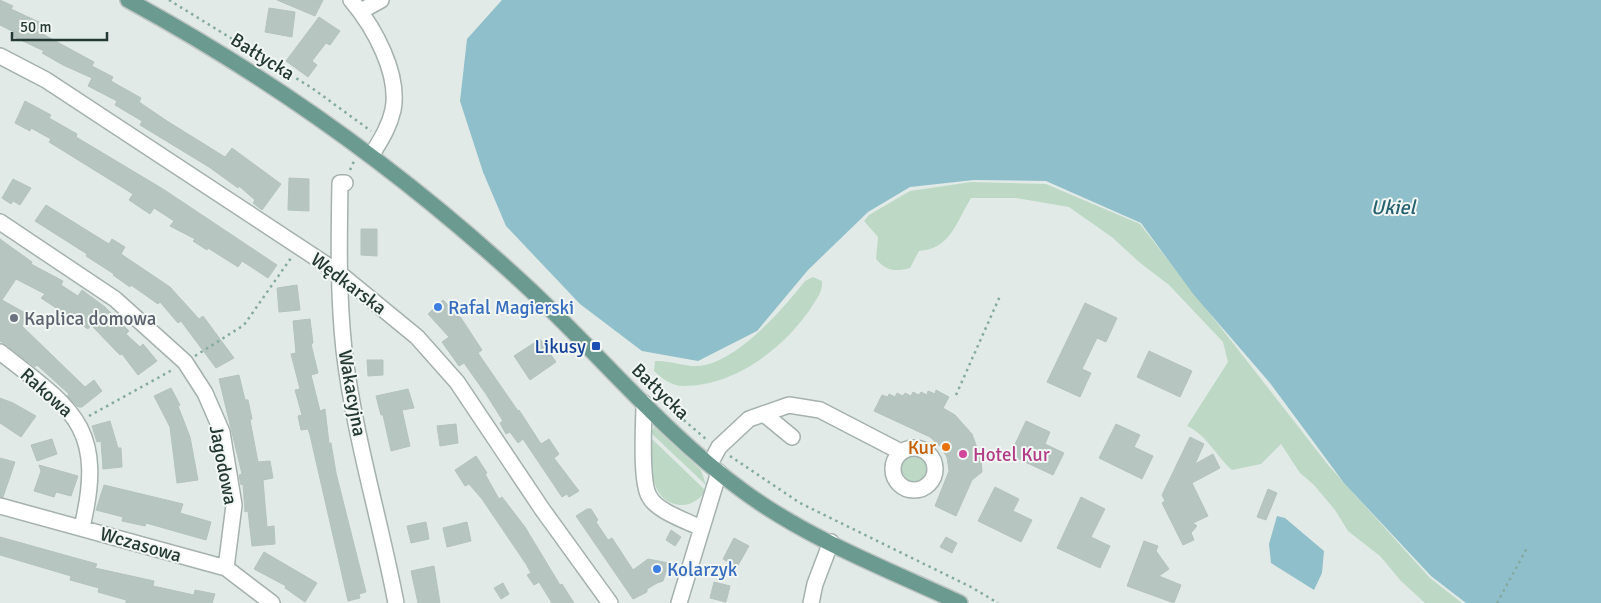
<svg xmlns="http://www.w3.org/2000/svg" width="1601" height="603" font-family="Signika,sans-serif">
  <rect width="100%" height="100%" fill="#e1eae7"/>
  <path fill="#bdd9c5" d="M971 182 1046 184 1140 224 1329 466 1430 578 1462 603H1425L1401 581 1380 556 1348 531 1335 510 1314 485 1300 473 1281 444 1261 464 1232 470C1216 456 1207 435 1187 426L1228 362 1223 342 1169 285 1139 262 1113 238 1069 207 1016 198H971C956 223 950 249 919 251L910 268C895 272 886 271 876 259L878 237 864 221 869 215 910 191Z
    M813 277 822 281C823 292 817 298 811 308 784 348 735 386 684 386 671 386 663 379 654 371L655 361C671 360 689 369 705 365 741 357 783 309 805 281Z
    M654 427 701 470 706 485 651 433Z
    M651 438 706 491C700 499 691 506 680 505 648 502 651 461 651 438Z
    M899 469a15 15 0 1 1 30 0a15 15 0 1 1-30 0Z"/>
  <path fill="#8fbfca" d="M502 0H1601V603H1466L1431 576 1344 483 1270 383 1194 295 1141 223 1046 181 974 180 910 187 868 212 808 270 757 331 698 361 642 351 580 304 506 226 483 172 460 101 467 39Z
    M1277 516 1285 518 1324 551 1322 573 1314 590 1271 563 1269 544Z"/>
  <path fill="#b7c5c0" stroke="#b5c3be" d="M0 0 13 6 11 9 41 23 37 31 94 62 92 66 113 77 111 81 141 98 139 102 167 121 225 157 232 148 281 184 262 210 253 203 255 200 239 186 238 188 209 167 140 125 142 121 115 105 117 101 88 86 92 78 63 65 42 53 44 51 12 36 14 32 0 25Z
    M277 0H323L315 16Z
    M269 8 295 12 292 37 265 32Z
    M319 17 340 31 330 45 326 43 312 61 317 65 308 77 286 61Z
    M25 101 51 115 49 118 77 134 76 137 163 189 277 265 268 278 242 261 238 267 208 248 207 250 193 241 195 239 170 226 174 221 154 208 150 214 129 200 133 194 49 142 51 139 31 128 30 131 15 123Z
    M289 178 309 179V211L288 210Z
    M13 179 31 188 20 205 13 201 11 204 2 198Z
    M46 205 109 244 112 239 125 247 121 254 170 287 199 319 203 316 234 358 216 368 181 321 178 323 160 302 158 304 131 285 130 287 113 275 114 274 86 256 87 254 35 221Z
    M361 229H377V256L361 255Z
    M0 239 32 262 31 264 63 281 61 285 78 296 82 290 105 307 129 331 126 334 140 347 143 344 157 361 138 375 122 354 120 355 91 325 88 329 41 298 45 294 16 279 2 300 29 315 22 326 85 387 94 380 102 391 82 407H78L67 396 69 394 37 365 35 367 0 341Z
    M297 285 300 310 279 312 277 288Z
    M443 300 461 318 482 350 478 353 518 411 519 410 541 444 549 439 559 454 554 458 579 491 569 497 567 494 562 497 523 439 518 443 510 432 506 434 500 423 503 421 486 394 464 363 459 366 442 342 449 337 428 314Z
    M1085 303 1117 318 1106 342 1097 338 1082 369 1091 373 1080 397 1047 382Z
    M310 319 313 343 311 344 318 373 311 375 320 411 325 409 329 443H331L336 473 366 592 359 594 360 598 348 601 310 435 308 429 301 430 298 416 302 415 295 390 300 389 291 354 296 353 293 321Z
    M540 339 556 362 530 380 514 356Z
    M1149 351 1192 371 1180 397 1137 377Z
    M367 360H383V375L368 376Z
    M239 375 245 400H248L252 419 250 420 258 462 270 461 273 478 263 480 267 527 274 526 275 544 252 546 248 511 245 512 243 484 241 485 239 475 242 474 219 379Z
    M171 388 180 405 178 406 190 437 198 480 177 483 170 427 154 396Z
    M408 389 414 408 402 410 410 446 391 451 383 415H381L376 396Z
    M936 390 949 397 943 408 955 415 972 434 981 459 982 472 972 480 956 516 935 506 949 471 947 457 940 446 930 437 874 411 882 395 888 397 889 394 895 397 897 393 903 396 905 393 911 396 913 392 919 395 921 392 927 395 928 391 935 394Z
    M0 398 13 403 36 416 21 437 0 423Z
    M110 421 118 448H121L122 467 103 469 101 441 97 442 92 426Z
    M1026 421 1050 432 1045 444 1064 453 1053 475 1010 455Z
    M456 424 458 443 440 446 437 426Z
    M1116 424 1140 435 1134 447 1153 456 1142 479 1099 458Z
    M1190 437 1204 444 1195 464 1213 454 1220 468 1192 483 1208 516 1193 523 1197 526 1191 533 1194 540 1183 545 1162 503 1165 501 1162 495Z
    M52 439 57 454 37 461 31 445Z
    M476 456 487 473 485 474 499 499 502 497 525 527 560 585 562 584 574 603H552L539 582 534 585 527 575 531 573 526 564 482 499 469 484 465 486 455 470Z
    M0 458 15 462 3 497H0Z
    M39 465 78 476 71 496 56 492 54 497 34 491 41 471Z
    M104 485 183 504 180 513 211 522 206 540 146 523 145 526 122 521 123 517 96 510Z
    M995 487 1019 499 1013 511 1032 520 1021 542 978 521Z
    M1268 489 1277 493 1266 520 1257 517Z
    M1081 497 1105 509 1091 537 1110 546 1100 568 1057 548Z
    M587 509H591L598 520 596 522 608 540 612 538 633 570 648 559 669 563 663 581 657 583 647 589V592L633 599 576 516Z
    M426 522 429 539 411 543 407 526Z
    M467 522 471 541 447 547 443 528Z
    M671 530 681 537 675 546 666 540Z
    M0 537 97 564 95 568 154 581 153 586 194 595 195 590 215 594 212 603H126V600L98 592 99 588 70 580 71 576 0 555Z
    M946 537 957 543 952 553 940 547Z
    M734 538 749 546 737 567 723 559Z
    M1144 541 1158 546 1156 551 1169 569 1159 576 1181 585 1174 603 1127 586Z
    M264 552 317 583 305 602 285 588 286 586 254 569Z
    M434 566 440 603H418L411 571Z
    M714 582 730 586 726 602 710 598Z
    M503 583 509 594 501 599 494 588Z"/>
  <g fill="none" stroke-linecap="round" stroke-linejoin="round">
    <g stroke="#a5b1ae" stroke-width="18">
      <path id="minor" d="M351 0C374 27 400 74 393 110 389 128 380 141 371 156
        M361 11 381 0
        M0 56 46 80 339 273 417 337 457 382 542 509 610 603
        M345 183H340C339 239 338 295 344 350 354 435 380 519 396 603
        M0 222 115 299 185 362 205 393 222 432 234 505 226 568
        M0 352C73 409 106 427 82 527
        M644 403C644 424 640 480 649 496 656 511 687 521 701 528
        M764 414 792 437
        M893 469a21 21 0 1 1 42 0a21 21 0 1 1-42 0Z
        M710 464 719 447 749 419 789 405 820 410 901 452
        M0 506 226 568 272 603
        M679 603 719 472
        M811 603 815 584 831 542"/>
    </g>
    <g stroke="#bdc4c2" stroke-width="18">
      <path id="major" d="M128 0C273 79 402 171 524 284 596 350 664 434 743 491 808 539 887 569 960 603"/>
    </g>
    <path stroke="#85aaa0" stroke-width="2.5" stroke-dasharray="2.5 4" stroke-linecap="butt" d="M169 0 312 88 371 131
      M350 170 355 159
      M195 356 244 325 291 258
      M956 395 1000 296
      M664 403 707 440
      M89 416 174 369
      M730 456 800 503 971 587 998 603
      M1497 603 1527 548"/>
    <use href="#minor" stroke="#fff" stroke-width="15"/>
    <use href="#major" stroke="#6b9b90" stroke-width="15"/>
  </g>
  <g fill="#3f7fe0" stroke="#f2f7f4" stroke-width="2">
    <circle cx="438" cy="307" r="5"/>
    <circle cx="657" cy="569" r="5"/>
  </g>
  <circle fill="#6b7280" stroke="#f2f7f4" stroke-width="2" cx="14" cy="318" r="5"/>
  <rect fill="#1a4fb4" stroke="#f2f7f4" stroke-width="2" x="591" y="341" width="10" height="10" rx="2.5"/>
  <circle fill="#e8710a" stroke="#f2f7f4" stroke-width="2" cx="946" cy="447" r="5"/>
  <circle fill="#d1479c" stroke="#f2f7f4" stroke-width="2" cx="963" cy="454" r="5"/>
  <g text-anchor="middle" stroke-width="4" stroke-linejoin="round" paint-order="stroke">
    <g font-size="19" fill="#243934" stroke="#f2f7f4">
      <text transform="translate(263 56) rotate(32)" y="7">Bałtycka</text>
      <text transform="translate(349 283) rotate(37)" y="7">Wędkarska</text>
      <text transform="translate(661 391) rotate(44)" y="7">Bałtycka</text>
      <text transform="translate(47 392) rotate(42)" y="7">Rakowa</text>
      <text transform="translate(353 393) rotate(80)" y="7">Wakacyjna</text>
      <text transform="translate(224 465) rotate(79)" y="7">Jagodowa</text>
      <text transform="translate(141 544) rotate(16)" y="7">Wczasowa</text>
    </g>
    <g font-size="19" fill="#366cbe" stroke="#f2f7f4" text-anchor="start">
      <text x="448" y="314">Rafal Magierski</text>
      <text x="667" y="576">Kolarzyk</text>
    </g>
    <g font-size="19" fill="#5b616d" stroke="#f2f7f4" text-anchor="start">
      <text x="24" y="325">Kaplica domowa</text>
    </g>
    <g font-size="19" fill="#164399" stroke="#f2f7f4" text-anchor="end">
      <text x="586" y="353">Likusy</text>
    </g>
    <g font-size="19" fill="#c56008" stroke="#f2f7f4" text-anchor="end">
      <text x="936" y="454">Kur</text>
    </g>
    <g font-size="19" fill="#b23c85" stroke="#f2f7f4" text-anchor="start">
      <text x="973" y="461">Hotel Kur</text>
    </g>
    <g font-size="20" font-style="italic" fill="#245f6e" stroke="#f2f7f4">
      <text x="1393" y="214">Ukiel</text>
    </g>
  </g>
  <path d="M12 32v8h95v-8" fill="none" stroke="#243934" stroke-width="2.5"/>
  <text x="20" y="32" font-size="15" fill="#243934" stroke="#f2f7f4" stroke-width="4" paint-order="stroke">50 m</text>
</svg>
